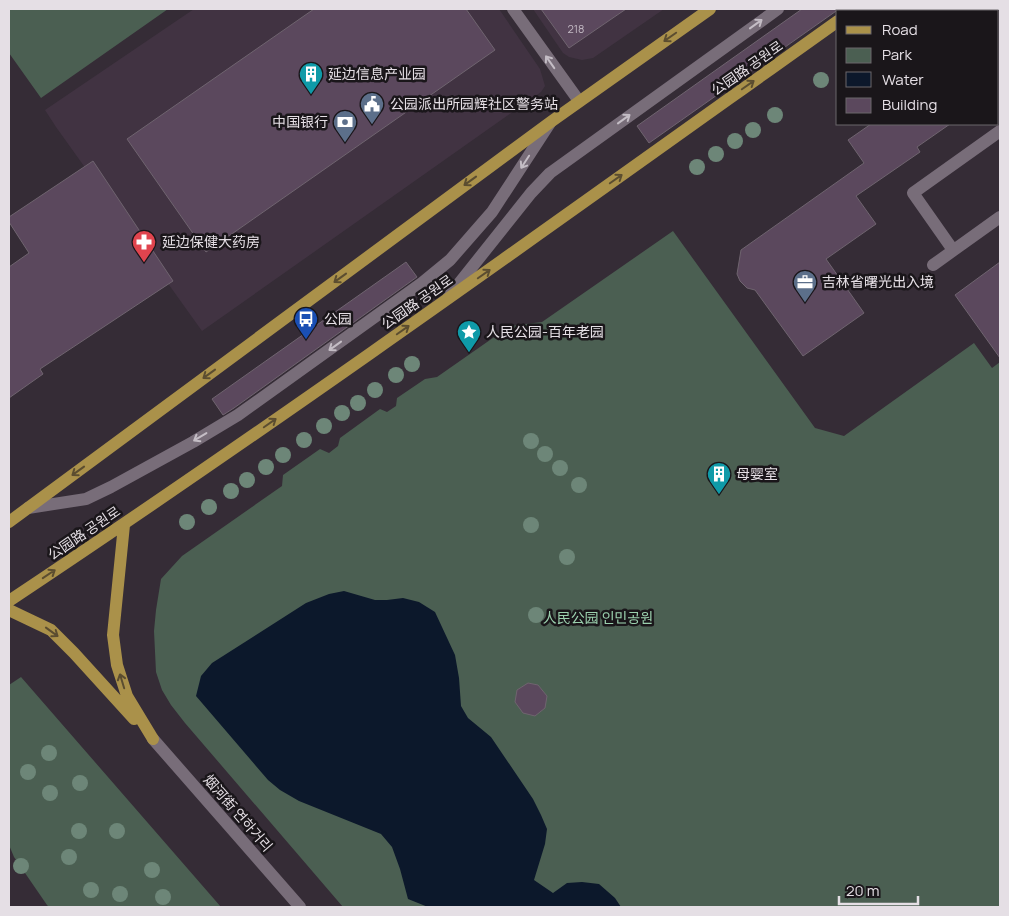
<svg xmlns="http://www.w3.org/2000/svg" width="1009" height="916" font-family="Manrope,'Noto Sans SC','Noto Sans KR',sans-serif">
  <rect width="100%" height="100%" fill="#352c36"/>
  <path fill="#413342" d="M194 9H499L540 69 545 86 541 92 202 331 56 127 45 110Z
    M533 9H664L593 58 582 60 569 57 563 53Z"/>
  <path fill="#4b5f52" d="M9 9H168L41 98 9 53Z
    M673 231 815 428 844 436 974 343 992 368 1000 362V907H343L185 723 171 705 162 690 156 672 154 631 156 610 161 579 182 556 282 486 283 475 320 449 329 453 338 446 340 438 380 409 387 412 396 406 397 398 425 379 437 377 510 326 542 322Z
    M21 677 221 907H49L47 905 14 857 9 845V685Z"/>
  <path fill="#0c182b" d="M344 591 375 600H387L403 598 419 602 435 612 455 655 459 678 461 706 468 718 491 737 533 799 541 815 547 829 545 844 534 880 553 893 567 883 582 882 599 884 615 898 621 907H428L408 899 400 869 392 847 381 834 299 801 280 790 268 780 196 696 201 676 212 663 306 603 329 594Z"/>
  <path fill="#5b485d" stroke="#6f646f" d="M314 9H466L495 50 206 252 127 139Z
    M541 9H626L569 48Z
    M802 9H839L649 143 637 126Z
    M871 124H950L917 147 920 152 856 196 876 224 826 259 864 313 803 356 755 290 747 288 740 281 737 274 741 250 864 163 848 140Z
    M93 161 173 281 40 369 43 374 9 398V267L29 253 9 222V217Z
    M406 262 417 277 234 408 223 415 212 399Z
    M1000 262V358L955 295Z
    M528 683 538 685 547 696 545 708 535 716 523 713 515 702 517 690Z"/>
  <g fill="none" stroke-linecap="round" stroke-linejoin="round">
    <path stroke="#786d79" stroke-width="12" d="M953 250 913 193 1000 131
      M933 265 1000 217
      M449 296 531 193 550 173 778 9
      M28 508 86 499 111 487 193 442 238 415 422 283 450 260 492 212 550 123"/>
    <path stroke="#786d79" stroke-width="12" d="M513 9 579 101"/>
    <path stroke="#786d79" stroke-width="12" d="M153 739 300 907"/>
    <path stroke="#aa914a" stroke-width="12" d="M852 11 855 9
      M9 522 552 121 710 9
      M124 525 113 635 117 665 127 696 153 739
      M9 601C290 414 563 217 838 21
      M9 610 51 630 74 653 134 719"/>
  </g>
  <g fill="#6d8678">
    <circle cx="821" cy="80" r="8"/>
    <circle cx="775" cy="115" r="8"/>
    <circle cx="753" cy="130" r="8"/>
    <circle cx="735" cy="141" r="8"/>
    <circle cx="716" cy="154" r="8"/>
    <circle cx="697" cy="167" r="8"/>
    <circle cx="412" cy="364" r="8"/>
    <circle cx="396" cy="375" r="8"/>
    <circle cx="375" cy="390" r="8"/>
    <circle cx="358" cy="403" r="8"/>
    <circle cx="342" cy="413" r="8"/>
    <circle cx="324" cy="426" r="8"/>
    <circle cx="304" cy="440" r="8"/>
    <circle cx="531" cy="441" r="8"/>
    <circle cx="545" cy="454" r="8"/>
    <circle cx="283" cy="455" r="8"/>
    <circle cx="266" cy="467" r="8"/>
    <circle cx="560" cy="468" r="8"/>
    <circle cx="247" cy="480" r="8"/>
    <circle cx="579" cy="485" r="8"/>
    <circle cx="231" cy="491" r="8"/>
    <circle cx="209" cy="507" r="8"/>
    <circle cx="187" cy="522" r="8"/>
    <circle cx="531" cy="525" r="8"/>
    <circle cx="567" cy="557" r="8"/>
    <circle cx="536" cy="615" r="8"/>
    <circle cx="49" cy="753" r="8"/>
    <circle cx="28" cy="772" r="8"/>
    <circle cx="80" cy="783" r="8"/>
    <circle cx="50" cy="793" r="8"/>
    <circle cx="79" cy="831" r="8"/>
    <circle cx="117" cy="831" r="8"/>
    <circle cx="69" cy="857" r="8"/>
    <circle cx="21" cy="866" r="8"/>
    <circle cx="152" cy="870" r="8"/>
    <circle cx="91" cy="890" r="8"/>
    <circle cx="120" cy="894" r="8"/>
    <circle cx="163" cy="897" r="8"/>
  </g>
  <defs><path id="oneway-shaft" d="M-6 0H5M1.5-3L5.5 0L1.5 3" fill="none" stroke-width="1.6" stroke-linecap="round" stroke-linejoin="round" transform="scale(1.25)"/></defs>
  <g stroke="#c4bdc5">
    <use href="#oneway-shaft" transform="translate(756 24) rotate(-36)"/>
    <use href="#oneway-shaft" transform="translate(550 62) rotate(-125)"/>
    <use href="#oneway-shaft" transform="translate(624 119) rotate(-36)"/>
    <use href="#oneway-shaft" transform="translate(525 162) rotate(123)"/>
    <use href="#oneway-shaft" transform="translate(335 346) rotate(144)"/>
    <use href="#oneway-shaft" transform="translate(200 437) rotate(149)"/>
  </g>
  <g stroke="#5b4d30">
    <use href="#oneway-shaft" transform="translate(670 37) rotate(145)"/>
    <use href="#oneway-shaft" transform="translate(748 85) rotate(-35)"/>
    <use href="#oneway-shaft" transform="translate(616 179) rotate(-35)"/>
    <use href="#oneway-shaft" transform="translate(470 181) rotate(144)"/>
    <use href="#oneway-shaft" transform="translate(484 274) rotate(-35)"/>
    <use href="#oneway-shaft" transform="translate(340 278) rotate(144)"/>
    <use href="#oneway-shaft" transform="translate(403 330) rotate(-35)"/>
    <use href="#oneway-shaft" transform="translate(209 374) rotate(144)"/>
    <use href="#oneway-shaft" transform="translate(270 423) rotate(-35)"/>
    <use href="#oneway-shaft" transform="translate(78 471) rotate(144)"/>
    <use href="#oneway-shaft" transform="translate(49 574) rotate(-34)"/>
    <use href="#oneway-shaft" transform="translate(52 632) rotate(36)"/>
    <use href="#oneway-shaft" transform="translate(122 681) rotate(-107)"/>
  </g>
  <defs>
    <g id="building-pin" transform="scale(1.25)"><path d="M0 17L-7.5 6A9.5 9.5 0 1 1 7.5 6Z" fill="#0f9aa8" stroke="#1a161a"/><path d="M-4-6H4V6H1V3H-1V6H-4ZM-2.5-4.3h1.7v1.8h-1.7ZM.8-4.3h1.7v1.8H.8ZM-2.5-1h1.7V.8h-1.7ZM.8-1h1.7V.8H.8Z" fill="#fff"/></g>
    <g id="civic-pin" transform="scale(1.25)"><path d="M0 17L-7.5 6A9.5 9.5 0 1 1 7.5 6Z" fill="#5c6f8a" stroke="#1a161a"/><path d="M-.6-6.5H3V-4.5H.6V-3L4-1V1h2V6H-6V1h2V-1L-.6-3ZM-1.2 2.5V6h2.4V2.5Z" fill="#fff"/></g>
    <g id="bank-pin" transform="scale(1.25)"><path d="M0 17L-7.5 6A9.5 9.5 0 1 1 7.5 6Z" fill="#5c6f8a" stroke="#1a161a"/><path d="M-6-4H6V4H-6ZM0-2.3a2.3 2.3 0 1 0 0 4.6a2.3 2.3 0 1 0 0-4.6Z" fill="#fff"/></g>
    <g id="pharmacy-pin" transform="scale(1.25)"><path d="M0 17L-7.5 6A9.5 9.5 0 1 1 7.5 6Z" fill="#e0444e" stroke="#1a161a"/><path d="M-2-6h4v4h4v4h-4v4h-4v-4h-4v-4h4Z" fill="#fff"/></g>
    <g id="office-pin" transform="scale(1.25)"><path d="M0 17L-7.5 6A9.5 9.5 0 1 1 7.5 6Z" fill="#5c6f8a" stroke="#1a161a"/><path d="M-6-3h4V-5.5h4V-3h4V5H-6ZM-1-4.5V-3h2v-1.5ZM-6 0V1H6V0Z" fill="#fff"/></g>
    <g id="bus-pin" transform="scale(1.25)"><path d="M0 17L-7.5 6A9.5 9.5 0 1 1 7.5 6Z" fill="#1a4fb4" stroke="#1a161a"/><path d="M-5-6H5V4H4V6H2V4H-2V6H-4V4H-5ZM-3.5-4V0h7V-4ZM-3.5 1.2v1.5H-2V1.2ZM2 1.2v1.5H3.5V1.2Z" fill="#fff"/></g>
    <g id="sight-pin" transform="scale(1.25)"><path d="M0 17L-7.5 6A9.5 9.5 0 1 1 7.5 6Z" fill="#0f9aa8" stroke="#1a161a"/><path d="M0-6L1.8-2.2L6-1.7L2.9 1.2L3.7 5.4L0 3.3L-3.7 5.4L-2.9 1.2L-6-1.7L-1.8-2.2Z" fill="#fff"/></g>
  </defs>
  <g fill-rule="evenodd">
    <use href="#building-pin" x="311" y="74"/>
    <use href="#civic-pin" x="372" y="104"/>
    <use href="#bank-pin" x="345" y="122"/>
    <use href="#pharmacy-pin" x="144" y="242"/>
    <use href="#office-pin" x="805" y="282"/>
    <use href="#bus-pin" x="306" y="319"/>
    <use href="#sight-pin" x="469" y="332"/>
    <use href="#building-pin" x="719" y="474"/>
  </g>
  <g text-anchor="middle" stroke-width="5" stroke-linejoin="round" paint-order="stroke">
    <g font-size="11" fill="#c2b9c3">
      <text x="576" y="33">218</text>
    </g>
    <g font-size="14" fill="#e5dfe5" stroke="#1a161a">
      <text transform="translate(747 68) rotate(-35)" y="5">公园路 공원로</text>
      <text transform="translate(417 302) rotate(-35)" y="5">公园路 공원로</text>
      <text transform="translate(84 533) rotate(-34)" y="5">公园路 공원로</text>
      <text transform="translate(238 813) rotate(49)" y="5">烟河街 연하거리</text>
    </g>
    <g font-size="14" fill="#e5dfe5" stroke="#1a161a" text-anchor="start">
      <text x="328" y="79">延边信息产业园</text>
      <text x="390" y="109">公园派出所园辉社区警务站</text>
      <text x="328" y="127" text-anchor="end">中国银行</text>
      <text x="162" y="247">延边保健大药房</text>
      <text x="822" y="287">吉林省曙光出入境</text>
      <text x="324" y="324">公园</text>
      <text x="486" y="337">人民公园-百年老园</text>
      <text x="736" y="479">母婴室</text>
    </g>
    <g font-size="14" fill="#9bd0ae" stroke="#1a161a">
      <text x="598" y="623">人民公园 인민공원</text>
    </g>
  </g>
  <rect width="1009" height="916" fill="none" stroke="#e5dfe5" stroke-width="20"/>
  <rect x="836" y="10" width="162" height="115" fill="#1a161a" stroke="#6b666b"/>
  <rect x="846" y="26" width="25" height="8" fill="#aa914a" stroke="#6b666b"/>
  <text x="882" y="35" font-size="15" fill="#e5dfe5">Road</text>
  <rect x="846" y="48" width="25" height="15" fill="#4b5f52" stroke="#6b666b"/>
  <text x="882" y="60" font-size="15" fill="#e5dfe5">Park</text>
  <rect x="846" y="72" width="25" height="15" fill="#0c182b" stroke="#6b666b"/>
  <text x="882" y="85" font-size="15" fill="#e5dfe5">Water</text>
  <rect x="846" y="98" width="25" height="15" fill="#5b485d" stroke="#6b666b"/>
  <text x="882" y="110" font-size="15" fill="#e5dfe5">Building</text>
  <path d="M839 896v8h79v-8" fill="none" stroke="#e5dfe5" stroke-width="2.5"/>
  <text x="846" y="896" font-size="15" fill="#e5dfe5" stroke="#1a161a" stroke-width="4" paint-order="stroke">20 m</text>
</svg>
